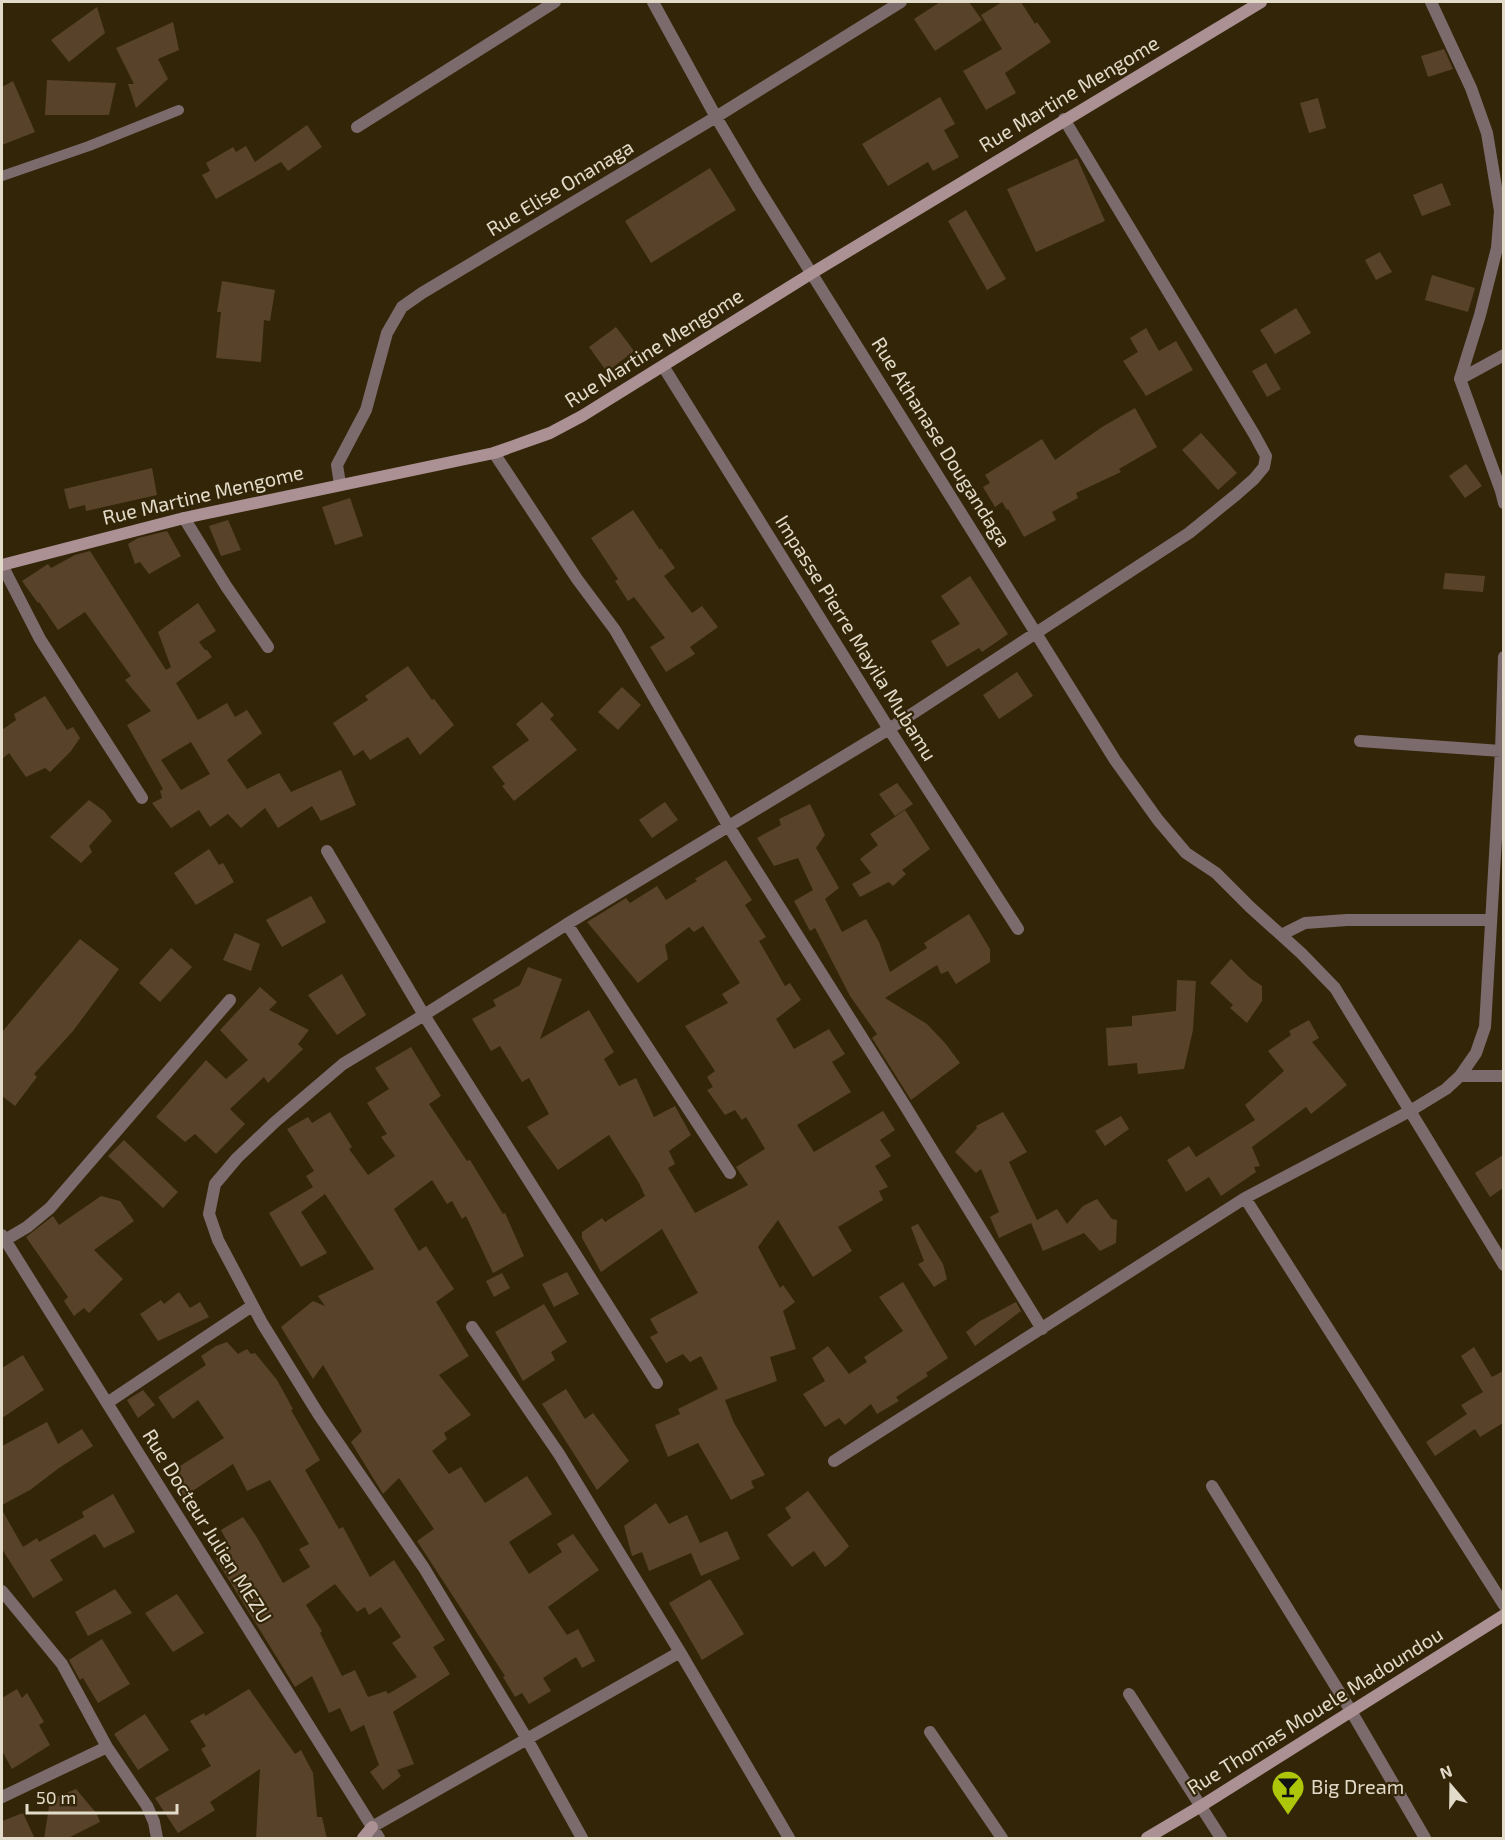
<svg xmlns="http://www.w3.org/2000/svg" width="1505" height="1840" font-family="'Exo 2',sans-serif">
  <rect width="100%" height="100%" fill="#332608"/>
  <path fill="#58422a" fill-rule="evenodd" d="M940 2H969L982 20 935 51 914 19Z
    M1002 2H1021L1035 24 1037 22 1051 42 1005 73 1016 93 986 110 963 71 1002 49 981 15Z
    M97 7 105 33 69 62 51 40Z
    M173 22 179 50 158 59 168 79 136 108 128 84H134L116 48Z
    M1444 49 1453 69 1428 77 1421 56Z
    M47 80 116 83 109 115H45Z
    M13 81 35 132 2 145V87Z
    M940 97 955 124 944 130 959 157 933 171 928 162 888 186 862 144Z
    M1318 98 1326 128 1309 133 1300 103Z
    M307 125 322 147 288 171 281 162 216 199 202 175 210 171 206 163 233 147 236 152 246 146 255 162Z
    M1077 158 1105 221 1036 252 1007 189Z
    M710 168 736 210 651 263 625 221Z
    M1442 183 1451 205 1422 216 1413 195Z
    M966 210 1006 279 987 290 948 221Z
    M1380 252 1392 272 1376 280 1365 260Z
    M1432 275 1475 288 1468 312 1425 300Z
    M222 281 275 290 270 321 264 320 261 362 216 358 221 312H217Z
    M1296 308 1311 333 1275 354 1260 330Z
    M616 327 634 351 607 372 589 347Z
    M1146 328 1159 351 1176 341 1193 370 1146 396 1123 361 1138 352 1130 338Z
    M1266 363 1281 389 1267 397 1252 371Z
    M1135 408 1157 447 1119 469 1121 472 1076 493 1078 498 1052 512 1056 520 1024 537 1008 509 1007 510 1002 502 995 507 983 487 990 483 985 475 1042 439 1055 460 1102 427Z
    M1201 433 1237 473 1218 490 1182 450Z
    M1466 464 1482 486 1465 498 1449 476Z
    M152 468 157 495 86 511 85 505 69 509 64 489Z
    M350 498 363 536 335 545 322 507Z
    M633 510 660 550 661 548 675 568 664 576 692 613 702 606 718 627 690 647 695 654 666 672 650 647 665 638 634 597 628 601 615 581 618 579 591 538Z
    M228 520 241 550 221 556 209 526Z
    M167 531 181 556 149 574 140 562 135 564 128 544 138 538Z
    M90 551 166 670 171 667 158 632 198 603 216 631 199 642 205 650H207L212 657 176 683 198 720 227 703 235 717 247 710 262 733 227 760 247 789 279 773 291 792 341 770 356 805 321 821 312 806 278 828 265 808 241 828 228 814 210 827 199 810 171 828 152 803 162 798 160 791 163 789 127 725 151 711 125 680 131 676 85 612 58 630 39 602 38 603 22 581 48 564 51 568 75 555ZM191 742 210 774 181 790 161 760Z
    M1445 573 1485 576 1483 592 1443 589Z
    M970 576 1008 634 982 652 979 648 947 667 931 641 960 624 941 596Z
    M408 666 432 700 434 699 454 725 420 755 408 737 370 760 363 750 354 756 333 723 368 700 365 696Z
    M1017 672 1033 696 999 719 983 695Z
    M622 687 641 705 618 730 598 712Z
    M45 696 67 730 73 727 80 738 71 751 50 772 45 768 26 777 9 753 2 759V730L16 720 14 714Z
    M542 702 554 715 550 719 577 750 514 801 502 786 505 784 492 767 529 740 516 724Z
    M897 783 913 804 895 816 879 794Z
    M89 800 104 811 112 821 89 846 92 852 81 863 50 837Z
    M665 802 678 820 652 838 639 820Z
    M810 804 825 835 816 848 839 888 825 899 842 932 866 919 879 942 890 972 927 948 924 943 969 914 990 949V962L956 984 948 971 941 974 937 965 885 998 927 1024 945 1043 960 1063 911 1100 872 1038 877 1034 850 996 815 928 810 931 794 901 813 890 798 858 774 866 757 838 781 825 779 819Z
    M905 810 930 849 902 870 906 874 893 886 889 882 860 897 852 884 871 873 860 859 878 845 870 834Z
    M209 849 219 865 223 863 234 882 196 905 174 873Z
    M726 860 752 900 745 905 766 937 759 941 785 986 790 983 801 1000 776 1019 794 1049 829 1029 845 1054 832 1062 851 1092 797 1125 814 1152 883 1111 895 1130 880 1140 891 1156 875 1166 888 1187 879 1191 883 1200 838 1227 852 1251 813 1277 778 1220 758 1247 780 1288 783 1285 795 1302 783 1311 796 1349 770 1357 777 1381 725 1400 734 1423 765 1475 751 1481 754 1488 731 1500 698 1443 668 1457 655 1425 680 1414 678 1409 718 1389 701 1356 690 1362 683 1354 666 1363 650 1337 658 1333 650 1319 698 1293 662 1229 601 1272 582 1238V1232L602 1218 605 1222 645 1196 639 1183 609 1135 558 1170 527 1127 549 1114 529 1078 522 1082 500 1046 491 1051 472 1019 496 1006 493 1000 520 985 528 967 562 979 540 1039 589 1010 614 1052 604 1059 619 1086 636 1078 654 1117 675 1106 691 1135 669 1151 675 1164 668 1168 695 1213 748 1185 736 1167 765 1149 746 1117 742 1120 735 1110 725 1115 707 1090 713 1087 707 1077 715 1071 685 1026 728 1003 722 994 740 983 703 926 694 932 689 927 665 945 668 959 638 983 587 922 626 898 630 903 657 886 666 900 697 881 695 879Z
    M311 896 326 922 282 947 266 920Z
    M235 933 260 944 251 971 223 960Z
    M80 939 119 969 73 1031 34 1074 37 1077 15 1106 2 1096V1032Z
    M171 948 192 967 160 1002 139 983Z
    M1231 959 1250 978 1262 986V1001L1247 1023 1230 1008 1233 1005 1210 983Z
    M342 974 366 1015 337 1035 308 995Z
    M1177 980 1196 981 1193 1030 1184 1069 1138 1074 1137 1063 1108 1066 1106 1028 1132 1026V1016L1176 1011Z
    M260 987 277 1002 269 1010 309 1030 298 1044 303 1049 268 1083 264 1077 230 1109 245 1124 216 1154 195 1134 185 1142 156 1117 206 1060 226 1079 248 1060 220 1030Z
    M1309 1020 1319 1038 1312 1042 1347 1085 1311 1114 1306 1107 1252 1147 1260 1166 1254 1167 1256 1172 1221 1196 1209 1177 1186 1192 1167 1160 1189 1146 1196 1157 1255 1120 1245 1105 1284 1071 1268 1051 1291 1035 1289 1031Z
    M411 1047 441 1096 429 1104 467 1161 470 1160 503 1214 505 1213 524 1256 493 1273 466 1216 462 1219 452 1201 447 1204 432 1180 394 1209 419 1251 426 1246 454 1289 436 1302 469 1356 439 1375 471 1415 444 1433 447 1439 432 1451 449 1474 461 1467 485 1503 527 1476 552 1514 509 1542 529 1574 562 1552 557 1544 573 1534 599 1570 548 1607 567 1635 578 1629 595 1661 582 1668 576 1657 543 1678 551 1691 529 1704 522 1693 515 1697 503 1677 505 1676 417 1541 434 1529 399 1478 383 1494 351 1442 362 1431 323 1365 313 1379 281 1327 313 1301 325 1306 318 1296 374 1269 325 1194 301 1212 327 1253 301 1267 269 1213 313 1187 306 1176 314 1171 287 1129 308 1117 312 1123 330 1112 352 1147 349 1149 368 1175 395 1156 381 1137 387 1134 367 1103 389 1089 375 1068Z
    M1003 1112 1027 1152 1009 1162 1037 1220 1057 1209 1067 1224 1083 1206 1097 1199 1112 1219 1117 1220 1116 1243 1100 1251 1084 1233 1043 1251 1031 1223 999 1238 990 1217 999 1212 981 1169 976 1173 955 1152 977 1128 976 1126Z
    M1121 1116 1129 1129 1105 1146 1095 1131Z
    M124 1140 178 1192 163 1208 108 1156Z
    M1503 1155V1188L1490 1197 1475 1173Z
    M101 1196 120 1201 134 1221 94 1250 123 1279 89 1313 84 1308 74 1316 64 1301 68 1297 26 1237 53 1216 59 1225Z
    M918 1224 943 1264 947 1279 934 1287 918 1264 924 1261 911 1227Z
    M567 1272 579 1294 554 1307 542 1284Z
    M502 1273 510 1288 494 1297 486 1281Z
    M903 1282 948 1358 926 1373 928 1376 896 1397 899 1401 877 1414 871 1404 845 1425 839 1418 825 1427 803 1394 825 1381 812 1358 828 1346 849 1374 867 1362 864 1357 903 1331 879 1297Z
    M179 1292 190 1308 200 1302 209 1317 158 1341 140 1314 161 1300 164 1304Z
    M1016 1302 1021 1311 975 1346 966 1332 980 1321Z
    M544 1304 567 1342 551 1352 555 1360 523 1381 495 1332Z
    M227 1342 238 1354 247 1349 251 1354 255 1353 277 1380 293 1409 291 1410 320 1460 305 1470 339 1529 343 1527 370 1577 394 1560 445 1640 433 1647 450 1674 393 1712 414 1764 397 1770 401 1776 383 1790 370 1772 379 1765 364 1725 351 1732 340 1708 329 1713 312 1676 295 1687 216 1559 231 1549 221 1530 243 1517 256 1536 283 1583 310 1567 299 1549 309 1544 270 1480 247 1491 233 1464 182 1498 166 1475 224 1438 198 1400 173 1419 158 1397 206 1365 201 1356 216 1346ZM335 1584 357 1612 365 1607 369 1615 381 1607 401 1637 392 1643 417 1677 388 1694 386 1691 368 1697 355 1670 342 1676 320 1633 322 1631 306 1605Z
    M1474 1347 1492 1377 1503 1371V1423L1480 1437 1475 1429 1435 1456 1426 1442 1467 1414 1461 1405 1483 1392 1461 1356Z
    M23 1355 44 1390 2 1418V1368Z
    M566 1389 585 1419 593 1413 629 1461 597 1490 542 1404Z
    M143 1390 155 1405 138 1418 127 1400Z
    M47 1422 58 1444 82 1429 93 1446 59 1468 30 1490 2 1505V1446Z
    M808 1491 849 1546 838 1557 825 1567 814 1551 792 1567 767 1535 791 1518 785 1508Z
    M113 1494 135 1532 104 1548 95 1534 50 1560 63 1580 33 1598 2 1549V1510L23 1547 37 1538 39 1542 84 1517 82 1512Z
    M656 1503 669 1524 687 1515 700 1543 727 1531 740 1559 701 1576 691 1553 649 1571 642 1552 632 1556 624 1526Z
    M710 1579 744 1634 702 1660 669 1603Z
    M115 1589 132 1613 88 1636 75 1612Z
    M177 1594 204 1633 173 1652 145 1613Z
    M102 1639 130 1684 98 1703 83 1678 80 1680 69 1660Z
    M17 1689 22 1698 27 1693 44 1722 39 1725 50 1745 12 1769 2 1751V1698Z
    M249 1689 295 1754 301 1750 313 1773 317 1817H322L327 1839H256L260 1769 210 1802 215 1810 178 1833 155 1798 211 1766 201 1749 206 1746 190 1721 204 1713 205 1716Z
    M145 1714 169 1750 138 1770 114 1734Z
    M76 1789 97 1814 100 1822 66 1839H44L50 1800Z
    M23 1813 35 1839H2V1821Z"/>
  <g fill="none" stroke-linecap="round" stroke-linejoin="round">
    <path stroke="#7c6b6d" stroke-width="10" d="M2 176 89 146 179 110"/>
    <path stroke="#7c6b6d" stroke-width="12" d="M653 2 716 117 757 186 1115 760 1158 820 1186 853 1216 873 1250 907 1301 953 1335 988 1504 1265
      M1431 2 1471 88 1487 133 1500 211 1497 248 1480 315 1460 379 1501 491 1504 503
      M357 127 555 2
      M663 366 889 729 1018 929
      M1460 379 1504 355
      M494 453 577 579 615 630 729 827 904 1104 1042 1329
      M340 484 337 465 366 410 387 333 402 307 422 293 716 117 901 2
      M184 518 226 586 268 647
      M2 565 40 639 142 798
      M1360 741 1501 751
      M327 851 424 1015 657 1383
      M567 924 730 1173
      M1281 935 1305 923 1347 920H1491
      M1460 1076H1504
      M1245 1198 1504 1605
      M2 1235 379 1838
      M5 1240 27 1227 50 1208 230 1000
      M472 1327 559 1454 680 1652 789 1838
      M107 1403 252 1306
      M834 1461 1245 1198 1410 1111 1446 1089 1460 1076 1476 1053 1485 1027 1501 751 1504 657
      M1212 1486 1351 1711 1425 1838
      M2 1591 62 1664 107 1747 147 1806 154 1822 157 1838
      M1129 1694 1221 1838
      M930 1732 1002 1838
      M2 1797 107 1747
      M372 1827 680 1652
      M582 1838 527 1739 424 1568 319 1415 262 1323 218 1240 209 1214 215 1184 237 1158 275 1122 343 1064 424 1015 567 924 889 729 1189 533 1237 494 1254 479 1264 467 1266 456 1254 434 1064 119"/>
    <path stroke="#ab9094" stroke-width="12" d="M2 565 184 518 494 453 550 433 582 416 812 273 1261 2
      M363 1838 372 1827
      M1147 1838 1201 1806 1504 1615"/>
  </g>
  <defs>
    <g id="bar-pin" transform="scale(1.725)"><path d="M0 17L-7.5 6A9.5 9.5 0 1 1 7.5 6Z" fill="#aec60a" stroke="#332608"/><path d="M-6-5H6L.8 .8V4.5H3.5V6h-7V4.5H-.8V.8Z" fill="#111"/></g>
  </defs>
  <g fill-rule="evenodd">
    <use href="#bar-pin" x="1288" y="1787"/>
  </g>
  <g text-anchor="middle" stroke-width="4.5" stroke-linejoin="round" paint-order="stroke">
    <g font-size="20" fill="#e3dbca" stroke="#332608">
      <text transform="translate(1069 94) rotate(-31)" y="7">Rue Martine Mengome</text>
      <text transform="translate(560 188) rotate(-31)" y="7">Rue Elise Onanaga</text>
      <text transform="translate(654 348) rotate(-32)" y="7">Rue Martine Mengome</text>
      <text transform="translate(941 442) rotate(58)" y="7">Rue Athanase Dougandaga</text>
      <text transform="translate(203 495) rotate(-13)" y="7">Rue Martine Mengome</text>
      <text transform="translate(856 638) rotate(58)" y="7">Impasse Pierre Mayila Mubamu</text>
      <text transform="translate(207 1526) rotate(58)" y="7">Rue Docteur Julien MEZU</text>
      <text transform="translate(1315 1711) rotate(-32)" y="7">Rue Thomas Mouele Madoundou</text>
    </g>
    <g font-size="20" fill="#e3dbca" stroke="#332608" text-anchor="start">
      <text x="1311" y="1794">Big Dream</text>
    </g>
  </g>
  <rect width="1505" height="1840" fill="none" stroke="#e3dbca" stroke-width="6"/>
  <g transform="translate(1451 1786) rotate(340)" stroke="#332608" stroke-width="4.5" paint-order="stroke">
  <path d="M0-4.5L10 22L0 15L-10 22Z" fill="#e3dbca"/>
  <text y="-9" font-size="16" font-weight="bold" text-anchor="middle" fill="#e3dbca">N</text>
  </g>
  <path d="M27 1804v9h150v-9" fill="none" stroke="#e3dbca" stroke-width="3"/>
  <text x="36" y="1804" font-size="18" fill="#e3dbca" stroke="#332608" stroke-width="4.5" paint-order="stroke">50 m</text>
</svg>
